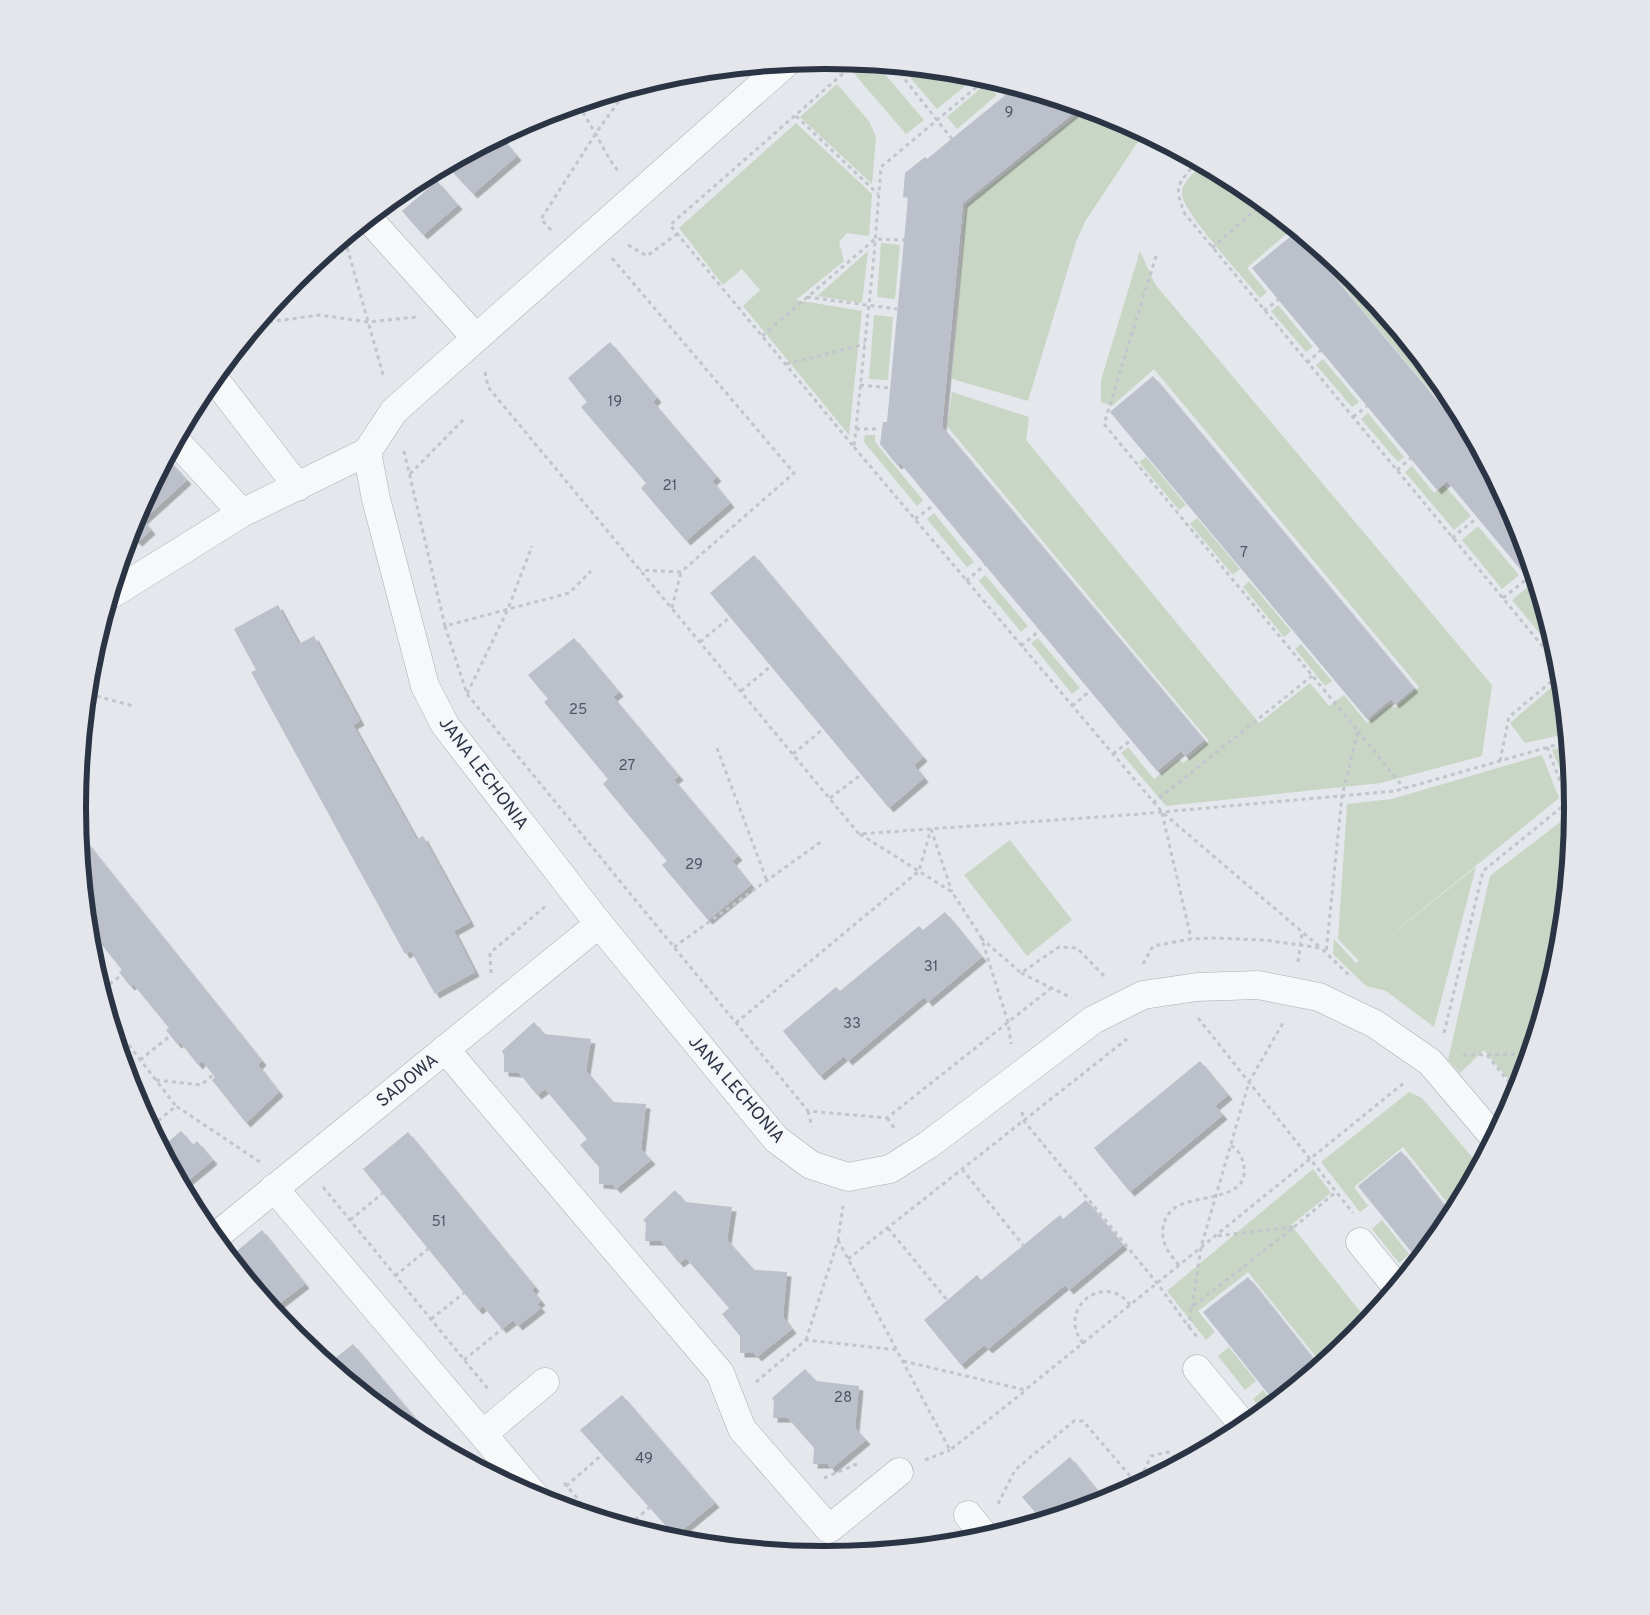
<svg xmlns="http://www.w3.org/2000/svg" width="1650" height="1615" font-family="Overpass,sans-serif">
  <defs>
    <filter id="shadow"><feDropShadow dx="4.5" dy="4.5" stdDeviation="0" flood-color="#0004"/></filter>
  </defs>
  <rect width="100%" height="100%" fill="#e4e7ec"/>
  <path fill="#c9d6c5" d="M859 63 877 65 924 120 906 134 851 70Z
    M902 68 971 74 977 76 937 109Z
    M987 83 997 95 957 129 947 117Z
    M837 84 869 121 876 137 872 184 800 117Z
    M1085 109 1111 117 1143 134 1086 220 1077 239 1028 401 952 379 966 205Z
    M796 123 872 194 869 236 847 233 839 242 844 261 796 300 862 311 849 435 743 306 760 290 742 269 723 285 679 228Z
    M1201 165 1241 186 1292 229 1247 268 1267 292 1260 298C1246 280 1181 211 1182 193 1182 182 1194 173 1201 165Z
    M1300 235 1354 279 1447 392 1471 439Z
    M881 243 900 245 895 299 877 297Z
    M868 251 862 303 817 296Z
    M1140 251 1155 284 1492 685 1482 756 1381 783 1166 806 1121 753 1128 747 1154 779 1179 759 1183 763 1209 741 947 426 952 392 1029 417 1026 440 1259 723 1310 683 1329 706 1344 695 1367 723 1390 704 1394 708 1419 687 1154 369 1112 406 1101 402V380Z
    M1278 305 1313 347 1306 352 1271 311Z
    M874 315 893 317 888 380 869 379Z
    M1323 359 1359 402 1352 407 1316 365Z
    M1368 413 1404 457 1398 462 1361 419Z
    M865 435H875V442L923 500 917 506 864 442Z
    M1146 457 1186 505 1179 510 1139 462Z
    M1412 466 1434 493 1444 485 1471 516 1454 530 1405 472Z
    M934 513 974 562 967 567 927 519Z
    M1197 518 1240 569 1233 575 1190 524Z
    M1478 526 1519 575 1502 589 1462 540Z
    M985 575 1028 626 1021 632 979 581Z
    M1249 581 1291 631 1284 637 1243 587Z
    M1529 586 1539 598 1549 631 1542 636 1512 600Z
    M1038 638 1080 688 1072 694 1031 643Z
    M1301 644 1332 681 1325 686 1295 649Z
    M1560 680 1565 734 1525 743 1510 723Z
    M1566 746 1571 792 1570 793 1552 750Z
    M1542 755 1559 798 1359 961 1476 867 1434 1027 1386 991 1366 986 1333 954 1334 939 1356 963 1359 961 1338 939 1347 804 1392 799Z
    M1572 813 1558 954 1517 1090 1484 1050 1460 1073 1448 1060 1490 876Z
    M1010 840 1072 920 1027 956 964 875Z
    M1409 1092 1422 1098 1478 1164 1453 1210 1403 1147 1354 1187 1368 1206 1360 1212 1321 1162Z
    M1313 1169 1331 1193 1291 1225 1367 1320 1353 1336 1321 1363 1248 1272 1198 1311 1215 1332 1206 1340 1167 1291Z
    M1382 1220 1409 1254 1399 1263 1372 1229Z
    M1229 1347 1256 1381 1245 1390 1218 1356Z
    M1263 1390 1273 1402 1262 1411 1253 1399Z"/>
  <path fill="#bbc0ca" filter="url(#shadow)" d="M1014 88 1080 108 963 203 942 427 1204 740 1185 756 1181 751 1157 771 900 463 897 465 880 444 883 422H887L908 198 903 197 905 173 925 157 927 159Z
    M501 137 517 156 473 194 448 167Z
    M437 181 458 205 423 235 402 211Z
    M1296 232 1477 449 1516 522 1536 588 1447 481 1437 490 1252 268Z
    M610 342 657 398 653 402 717 477 712 481 730 503 686 541 641 488 646 483 581 407 587 402 568 378Z
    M1153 376 1414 688 1395 704 1391 699 1367 719 1110 412Z
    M168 459 187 480 143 520 151 530 138 542 130 535 135 521Z
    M754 555 923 757 914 765 924 778 889 808 710 593Z
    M278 605 299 644 314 636 360 721 353 725 417 840 423 836 470 922 454 931 475 972 435 994 411 951 405 954 251 672 256 670 234 629Z
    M574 638 619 692 613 697 679 776 674 780 738 856 732 861 751 885 708 920 662 865 667 861 603 784 608 779 544 702 548 699 528 675Z
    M80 834 262 1061 258 1065 279 1092 246 1123 212 1080 215 1077 202 1061 198 1065 180 1042 177 1044 166 1030 169 1028 133 984 130 986 119 972 122 970 90 930Z
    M945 912 982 957 928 1002 924 997 848 1061 844 1056 820 1076 783 1031 836 987 840 991 919 926 923 930Z
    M534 1022 544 1034 591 1039 586 1071 613 1102 646 1104 641 1149 651 1160 616 1189 613 1185 599 1184V1167L580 1145 587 1139 545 1089 537 1095 519 1073 504 1072V1055L502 1051Z
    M1200 1061 1228 1095 1215 1106 1223 1115 1130 1192 1094 1148Z
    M181 1131 193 1145 197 1141 213 1160 183 1185 163 1146Z
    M408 1132 535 1287 532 1290 541 1301 537 1304 541 1308 518 1326 513 1320 502 1329 483 1306 478 1310 363 1169Z
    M1401 1151 1451 1214 1417 1259 1358 1186Z
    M675 1190 685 1202 732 1207 727 1240 754 1270 787 1272 783 1317 792 1329 757 1357 754 1353H740V1336L722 1314 729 1308 686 1258 679 1263 661 1241H645L646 1223 643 1220Z
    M1086 1200 1123 1245 1069 1290 1065 1285 988 1349 984 1345 961 1365 924 1320 977 1275 981 1280 1060 1215 1063 1219Z
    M262 1230 305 1284 274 1308 231 1256Z
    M1248 1277 1318 1365 1274 1401 1203 1312Z
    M353 1344 436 1443 409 1429 329 1363Z
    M805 1369 816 1381 859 1386 855 1428 866 1440 831 1469 828 1464H813L814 1448 788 1418H773L774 1402 772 1398Z
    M622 1395 715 1503 675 1536 580 1430Z
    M1070 1457 1105 1500 1041 1519 1022 1497Z"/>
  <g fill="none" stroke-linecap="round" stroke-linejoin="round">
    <g stroke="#a9aeb7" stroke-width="29">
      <path id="minor" d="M369 219 476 338
        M217 382 298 487
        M177 442 242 513
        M367 452 376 499 425 686 445 725 599 924 776 1139 811 1165 848 1177 890 1169 928 1145 1093 1020 1143 995 1197 987 1258 985 1319 997 1375 1024 1430 1062 1493 1136
        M112 594 242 513 367 452 394 411 785 64
        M445 1049 720 1373 742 1429 829 1529 899 1472
        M274 1188 535 1496
        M215 1237 599 924
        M1360 1242 1395 1285
        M1197 1369 1244 1426
        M483 1434 545 1382
        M968 1515 985 1536"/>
    </g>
    <path stroke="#c2c5cb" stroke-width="3" stroke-dasharray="4 4" stroke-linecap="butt" d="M855 63 670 225 854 447 874 256 881 167 986 79
      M895 67 952 139
      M994 82 1005 95
      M579 105 612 163 618 171
      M796 116 878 194
      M1196 162C1178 185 1173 185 1185 214L1559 666
      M551 230 541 219 598 130 627 90
      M345 240 384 378
      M628 245 647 256 677 234
      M1212 248 1262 204
      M1156 256 1104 424 1358 731 1342 796 1326 953
      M612 258 794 473 681 572 640 570
      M807 297 897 309
      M1264 311 1279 299
      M261 323 320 315 368 322 416 317
      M762 336 875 239 904 240
      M1307 363 1321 350
      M786 364 865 344
      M485 372 488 387 859 834 1140 814 1395 791 1566 742
      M860 385 890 388
      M1353 417 1367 406
      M856 429H878
      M854 447 1162 812 1321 948
      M404 451 445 626 569 593 591 571
      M1397 470 1411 458
      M410 474 466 417
      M915 519 934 505
      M1452 538 1477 518
      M966 581 985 565
      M1503 598 1528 578
      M672 608 681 572
      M445 626 467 694 508 609 532 546
      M700 642 730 617
      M1021 646 1039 631
      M1545 648 1552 642
      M741 691 771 666
      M89 694 133 706
      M467 694 808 1111 887 1118 1050 989
      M1072 706 1090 691
      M1358 731 1404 788
      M1547 747 1568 802 1572 800
      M717 748 767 881
      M793 754 823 729
      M1113 754 1131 740
      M1500 761 1509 717 1559 675
      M830 798 862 774
      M1153 803 1312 676
      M1162 813 1191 938
      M931 829 952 892
      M860 834 952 892 981 937 1008 1022 1011 1044
      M981 938 1021 973 1059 947 1077 948 1107 979
      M674 947 822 841
      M1298 962 1302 933
      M1143 964 1153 946 1191 939 1216 938 1264 940 1321 948 1351 977
      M491 973 490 953 547 905
      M1021 973 1072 998
      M103 989 122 975
      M1198 1018 1353 1213
      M736 1023 919 871 931 829
      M114 1026 176 1106
      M1444 1033 1483 871 1568 802
      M1463 1055 1528 1054
      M1487 1055 1516 1091
      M140 1060 170 1036
      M156 1080 201 1085 213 1075
      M808 1111 812 1127
      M1022 1112 1024 1121 1157 1283 1189 1327 1191 1308 1294 1227 1215 1236
      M887 1118 895 1129
      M152 1126 176 1106 260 1162
      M962 1169 1023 1245
      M323 1187 488 1389
      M350 1220 383 1193
      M1294 1227 1336 1192
      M888 1228 947 1300
      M838 1240 950 1450 1025 1391
      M848 1259 1127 1039
      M1179 1265C1169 1254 1161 1243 1163 1228 1168 1190 1222 1206 1241 1183 1248 1171 1243 1151 1230 1145
      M395 1276 428 1249
      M1192 1307 1201 1247 1249 1082 1284 1021
      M431 1319 464 1293
      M1189 1327 1198 1338
      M806 1340 838 1240 843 1206
      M1083 1343C1055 1308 1106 1271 1130 1305
      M464 1360 502 1329
      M903 1361 1025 1390 1405 1082
      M756 1382 806 1340 898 1350
      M925 1460 950 1450
      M824 1478 857 1464
      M1146 1479 1144 1471 1151 1456 1168 1452 1180 1461
      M564 1483 590 1513
      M566 1486 603 1454
      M998 1504 1015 1470 1074 1421H1083L1137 1484
      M629 1525 650 1507"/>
    <use href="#minor" stroke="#f7f8fa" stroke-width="28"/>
  </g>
  <g text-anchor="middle" stroke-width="4.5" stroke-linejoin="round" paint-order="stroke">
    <g font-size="15" fill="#4f5766">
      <text x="1009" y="117">9</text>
      <text x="615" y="406">19</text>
      <text x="670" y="490">21</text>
      <text x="1244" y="557">7</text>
      <text x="578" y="714">25</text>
      <text x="627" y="770">27</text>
      <text x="694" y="869">29</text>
      <text x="931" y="971">31</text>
      <text x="852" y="1028">33</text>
      <text x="439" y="1226">51</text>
      <text x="843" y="1402">28</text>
      <text x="644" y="1463">49</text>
    </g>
    <g font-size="18" fill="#2b3445" stroke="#f4f6f9">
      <text transform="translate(484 773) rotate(53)" y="6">JANA LECHONIA</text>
      <text transform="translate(407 1080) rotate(-39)" y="6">SADOWA</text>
      <text transform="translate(737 1089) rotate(49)" y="6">JANA LECHONIA</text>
    </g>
  </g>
  <path d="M0 0H1650V1615H0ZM824 69H826A738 738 0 0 1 1564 807V808A738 738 0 0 1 826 1546H824A738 738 0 0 1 86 808V807A738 738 0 0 1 824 69Z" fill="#e4e6eb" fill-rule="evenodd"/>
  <path fill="none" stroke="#2b3445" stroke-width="6" d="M824 69H826A738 738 0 0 1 1564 807V808A738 738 0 0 1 826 1546H824A738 738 0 0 1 86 808V807A738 738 0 0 1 824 69Z"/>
</svg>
